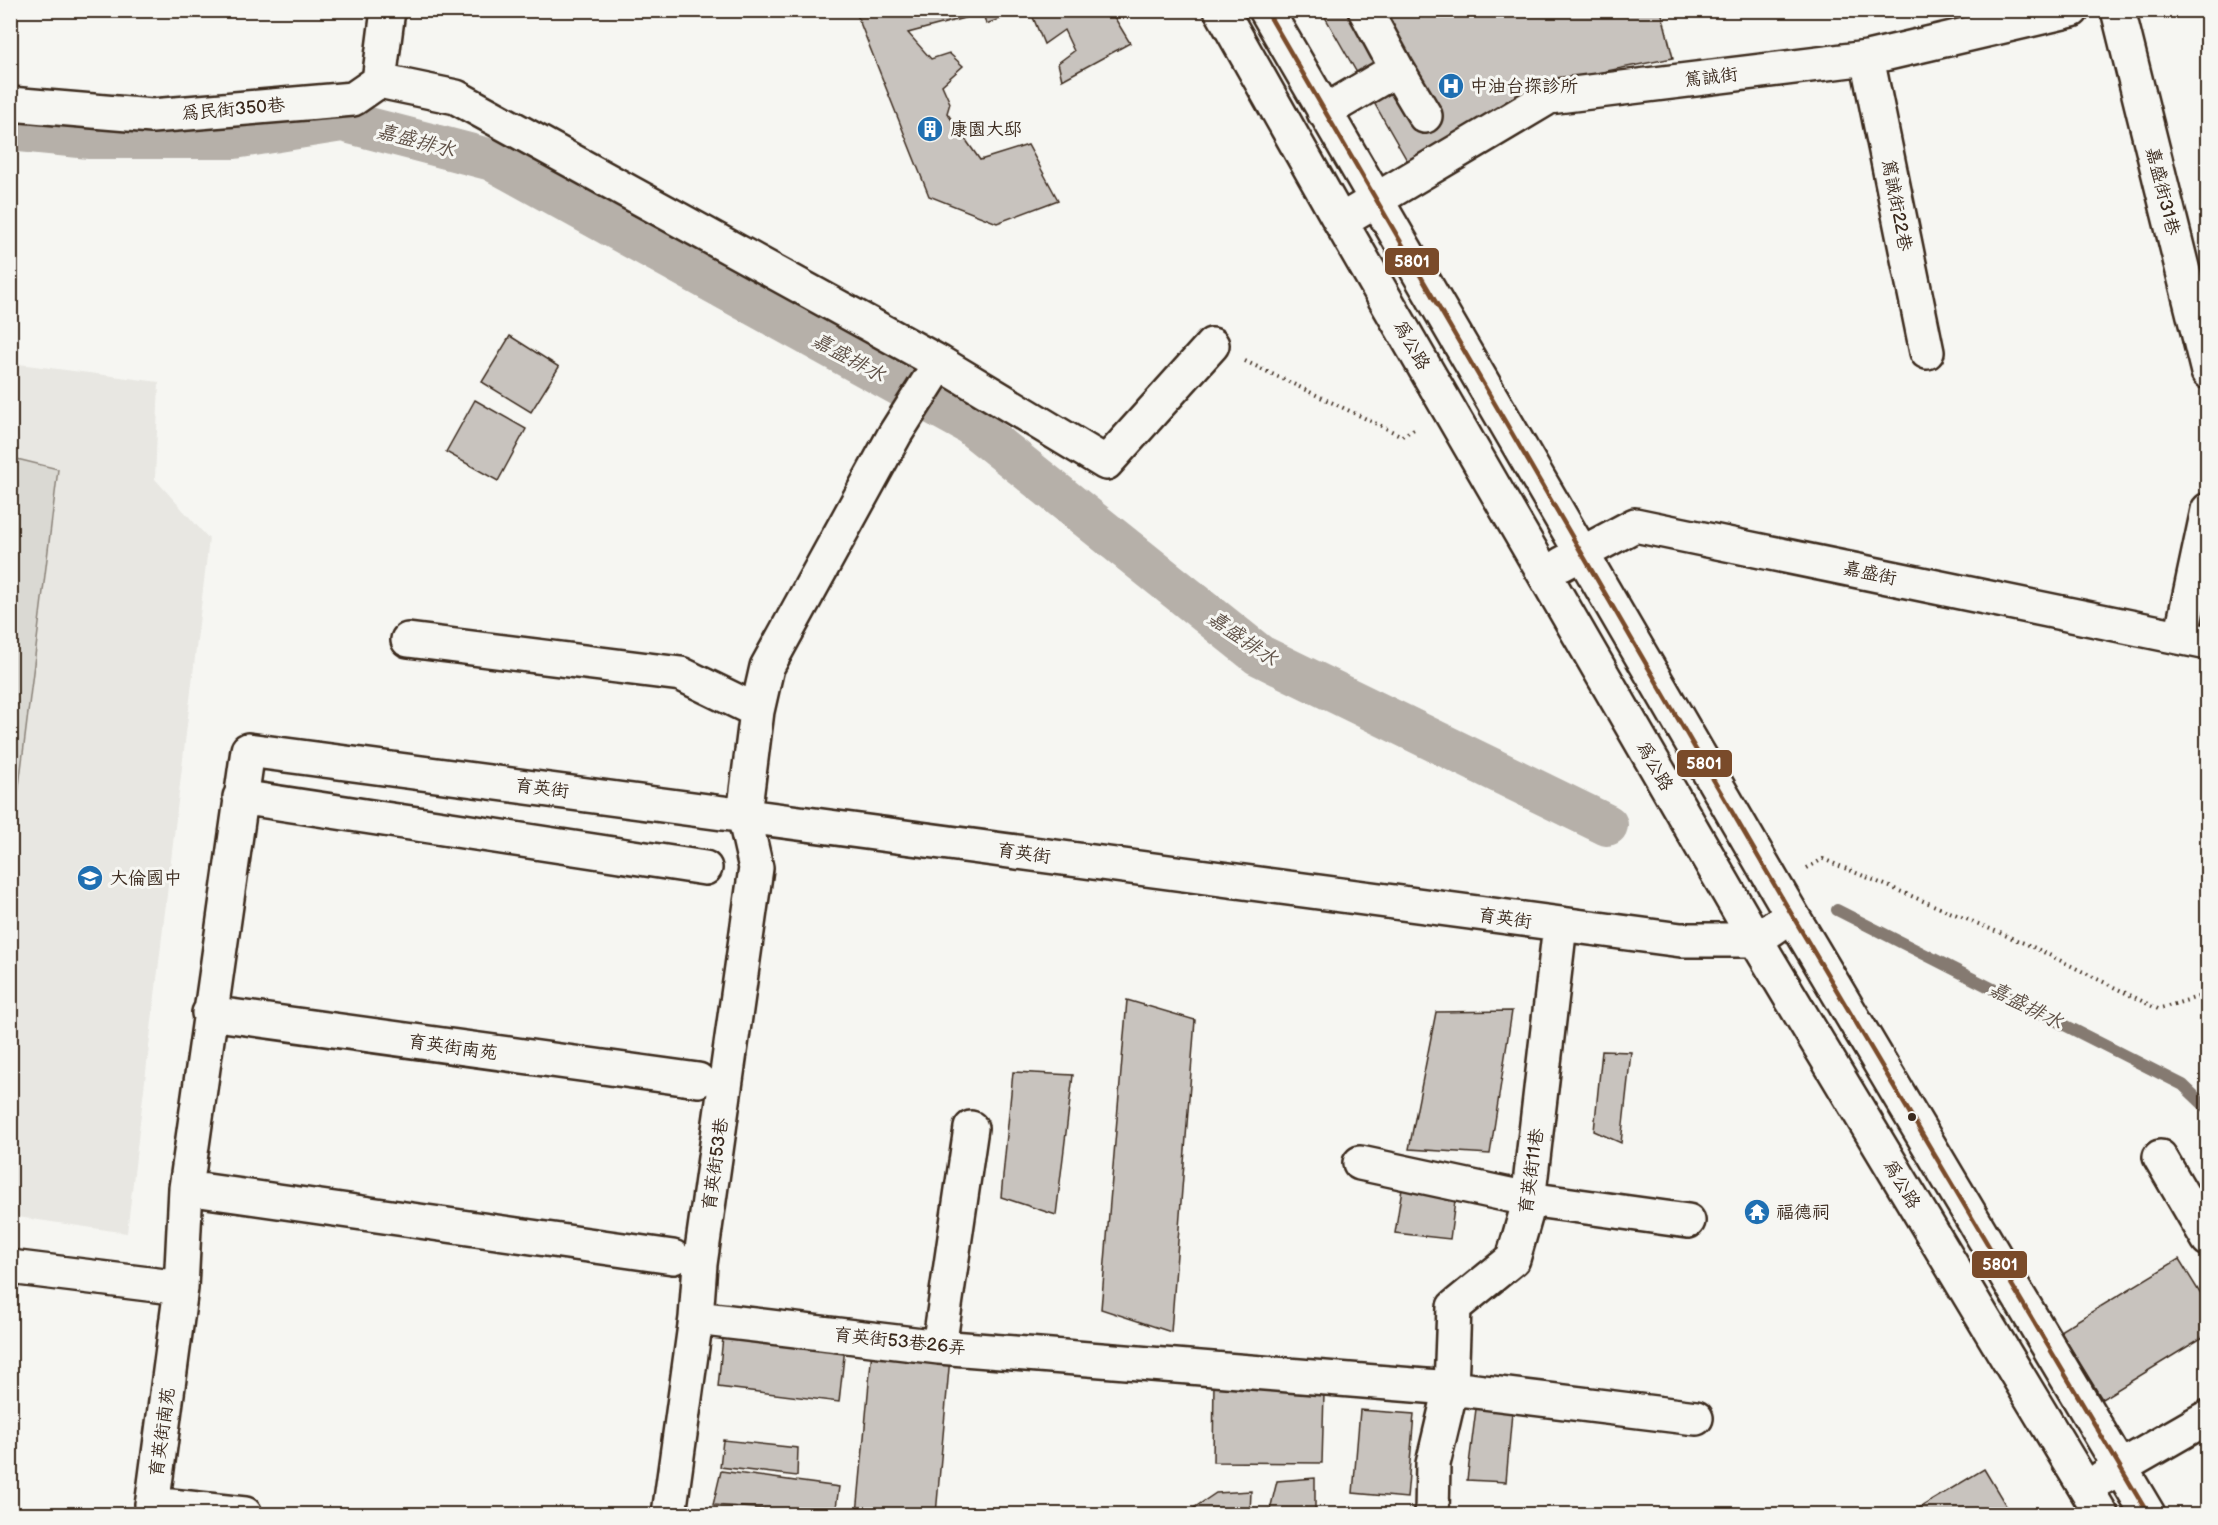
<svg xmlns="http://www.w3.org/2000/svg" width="2218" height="1525" font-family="'Balsamiq Sans','LXGW WenKai TC',sans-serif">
  <rect width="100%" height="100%" fill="#f6f6f2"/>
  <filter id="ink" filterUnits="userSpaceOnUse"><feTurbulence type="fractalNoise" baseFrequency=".0167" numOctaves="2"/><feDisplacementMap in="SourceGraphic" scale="12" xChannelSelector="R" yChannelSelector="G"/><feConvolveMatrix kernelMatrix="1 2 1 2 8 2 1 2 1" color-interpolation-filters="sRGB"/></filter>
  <g filter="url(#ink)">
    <path fill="#e8e7e2" d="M11 363 159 382 155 479 209 539 127 1233 11 1216Z"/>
    <path fill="#dad9d3" stroke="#8a8278" stroke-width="1.5" d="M17 459 58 469 11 851 10 513Z"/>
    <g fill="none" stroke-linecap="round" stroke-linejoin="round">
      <path stroke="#857a71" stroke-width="12" d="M1837 910 2183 1085 2208 1109"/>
      <path stroke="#b6b0a9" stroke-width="42" d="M10 130 90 138H234L342 121 492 160 970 424 1259 655 1607 825"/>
    </g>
    <path fill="#c8c3be" stroke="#3b2a1e" stroke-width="1.5" d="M855 10H1006L1008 16 986 24 983 13 908 33 931 59 949 53 963 66 942 85 950 103 947 113 980 160 1028 145 1058 200 997 223 929 196Z
      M1030 10H1110L1130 43 1062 80 1058 63 1074 51 1064 30 1044 44Z
      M1321 10H1661L1673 58 1541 84 1408 162Z
      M510 336 559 367 531 412 482 382Z
      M475 400 526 429 498 481 446 452Z
      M1127 1000 1195 1020 1171 1332 1101 1309Z
      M1512 1011 1490 1154 1409 1149 1436 1012Z
      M1602 1051 1631 1052 1621 1143 1594 1131Z
      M1013 1072 1073 1075 1056 1215 1001 1197Z
      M1404 1176 1458 1178 1450 1239 1395 1233Z
      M2179 1259 2208 1306V1334L2102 1399 2060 1331Z
      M724 1327 846 1338 839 1402 718 1387Z
      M872 1350 950 1357 936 1514H857Z
      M1214 1379 1324 1393 1322 1463 1213 1462Z
      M1476 1409 1512 1412 1506 1482 1467 1480Z
      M1360 1410 1414 1414 1407 1498 1353 1493Z
      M723 1440 798 1448 797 1476 720 1467Z
      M1984 1469 2011 1514H1909Z
      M721 1471 839 1487 835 1514 713 1505Z
      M1315 1478V1514H1269L1277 1481Z
      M1251 1491 1250 1514H1185L1216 1493Z"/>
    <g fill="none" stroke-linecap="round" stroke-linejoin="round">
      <g stroke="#3b2a1e" stroke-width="38">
        <path id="minor" d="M1221 10 1340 221 1756 940 2101 1514
          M1266 10 1792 915 2148 1514
          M2118 10 2208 372
          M1867 58 1927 352
          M1397 69 1425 116
          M379 81 456 97 940 363 1106 463 1212 345
          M10 104 152 116 353 99 379 81 388 10
          M1324 112 1397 69 1365 10
          M1354 213 1549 97 1867 58 2072 10
          M1562 564 1635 525 2208 643
          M2181 637 2208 510
          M408 640 681 674 757 711
          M240 797 705 868
          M209 1013 698 1080
          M2160 1157 2208 1239
          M1360 1163 1528 1199 1688 1221
          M186 1188 673 1257
          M10 1267 181 1288
          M696 1318 939 1347 1451 1388 1696 1418
          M939 1347 971 1128
          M2102 1478 2208 1417
          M152 1504 245 1514
          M151 1514 181 1288 186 1188 248 750 1681 940H1756L1792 915
          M669 1514 696 1318 700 1264 756 868 744 815 757 711 767 667 895 434 940 363
          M1432 1514 1433 1464 1451 1388 1454 1307 1513 1259 1527 1210 1560 925"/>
      </g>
      <path stroke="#3b2a1e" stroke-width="4" stroke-dasharray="1.5 4.5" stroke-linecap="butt" d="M1245 361 1402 436 1416 428
        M1807 868 1823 859 2031 946 2158 1009 2201 996 2208 997"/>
      <use href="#minor" stroke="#f6f6f2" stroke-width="33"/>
      <g stroke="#f6f6f2" stroke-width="9">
        <path id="bus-1" d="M1266 10 1792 915 2148 1514"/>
      </g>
      <use href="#bus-1" stroke="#7a4b2a" stroke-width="4.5"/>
    </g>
  </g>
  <defs>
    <g id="hospital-disc" transform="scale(1.35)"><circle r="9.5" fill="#1f6fb2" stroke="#f6f6f2"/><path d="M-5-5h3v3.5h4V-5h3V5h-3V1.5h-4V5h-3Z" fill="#fff"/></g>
    <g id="building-disc" transform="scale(1.35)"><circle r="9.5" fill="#1f6fb2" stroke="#f6f6f2"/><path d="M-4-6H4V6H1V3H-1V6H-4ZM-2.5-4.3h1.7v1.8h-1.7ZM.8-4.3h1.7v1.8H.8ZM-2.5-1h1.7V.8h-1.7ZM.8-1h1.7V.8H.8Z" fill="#fff"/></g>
    <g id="school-disc" transform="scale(1.35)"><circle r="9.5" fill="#1f6fb2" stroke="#f6f6f2"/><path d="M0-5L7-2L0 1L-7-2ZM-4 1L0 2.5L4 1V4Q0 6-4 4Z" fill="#fff"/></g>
    <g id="temple-disc" transform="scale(1.35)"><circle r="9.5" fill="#1f6fb2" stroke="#f6f6f2"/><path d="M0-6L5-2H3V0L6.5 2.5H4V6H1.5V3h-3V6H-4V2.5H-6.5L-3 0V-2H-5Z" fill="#fff"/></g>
  </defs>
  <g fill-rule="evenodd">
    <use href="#hospital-disc" x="1451" y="86"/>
    <use href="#building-disc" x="930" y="129"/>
    <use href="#school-disc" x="90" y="878"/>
    <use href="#temple-disc" x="1757" y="1212"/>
  </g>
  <circle fill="#3b2a1e" stroke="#f6f6f2" stroke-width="2" cx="1912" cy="1117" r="5"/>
  <g text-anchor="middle" stroke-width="6" stroke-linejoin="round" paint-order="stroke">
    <g font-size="18" fill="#3b2a1e" stroke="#f6f6f2">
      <text transform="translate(1711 77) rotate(-7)" y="6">篤誠街</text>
      <text transform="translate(233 109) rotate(-5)" y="6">為民街350巷</text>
      <text transform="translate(2163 191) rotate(76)" y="6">嘉盛街31巷</text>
      <text transform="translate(1897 205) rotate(79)" y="6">篤誠街22巷</text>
      <text transform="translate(1412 345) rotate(60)" y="6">為公路</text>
      <text transform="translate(1870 573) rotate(12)" y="6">嘉盛街</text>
      <text transform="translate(1655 766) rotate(60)" y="6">為公路</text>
      <text transform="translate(542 788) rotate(7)" y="6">育英街</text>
      <text transform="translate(1024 853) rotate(8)" y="6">育英街</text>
      <text transform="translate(1505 918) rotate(8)" y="6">育英街</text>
      <text transform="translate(453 1047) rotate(8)" y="6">育英街南苑</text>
      <text transform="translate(715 1164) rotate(-82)" y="6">育英街53巷</text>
      <text transform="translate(1531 1171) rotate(-82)" y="6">育英街11巷</text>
      <text transform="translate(1902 1184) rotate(59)" y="6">為公路</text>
      <text transform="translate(900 1341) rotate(6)" y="6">育英街53巷26弄</text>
      <text transform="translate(162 1432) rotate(-82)" y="6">育英街南苑</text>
    </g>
    <g font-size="18" fill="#3b2a1e" stroke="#f6f6f2" text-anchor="start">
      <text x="1470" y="92">中油台探診所</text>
      <text x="950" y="135">康園大邸</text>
      <text x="110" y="884">大倫國中</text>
      <text x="1776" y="1218">福德祠</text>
    </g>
    <g font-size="20" font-style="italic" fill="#605248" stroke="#f6f6f2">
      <text transform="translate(416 140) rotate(15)" y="7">嘉盛排水</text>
      <text transform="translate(849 357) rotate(29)" y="7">嘉盛排水</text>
      <text transform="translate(1243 638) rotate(35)" y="7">嘉盛排水</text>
      <text transform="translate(2026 1005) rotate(27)" y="7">嘉盛排水</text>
    </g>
  </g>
  <g stroke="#f6f6f2" stroke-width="2">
    <rect x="1384" y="247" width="56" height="29" rx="6" fill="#7a4b2a"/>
    <rect x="1676" y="749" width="57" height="29" rx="6" fill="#7a4b2a"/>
    <rect x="1971" y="1250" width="57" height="29" rx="6" fill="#7a4b2a"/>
  </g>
  <g font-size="16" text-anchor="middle" font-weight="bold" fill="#fff">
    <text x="1412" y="267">5801</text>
    <text x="1704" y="769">5801</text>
    <text x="2000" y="1270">5801</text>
  </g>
  <rect width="2218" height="1525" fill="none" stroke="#f6f6f2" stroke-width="36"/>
  <rect x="18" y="18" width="2182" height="1489" fill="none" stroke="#3b2a1e" stroke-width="2" filter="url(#ink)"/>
</svg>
